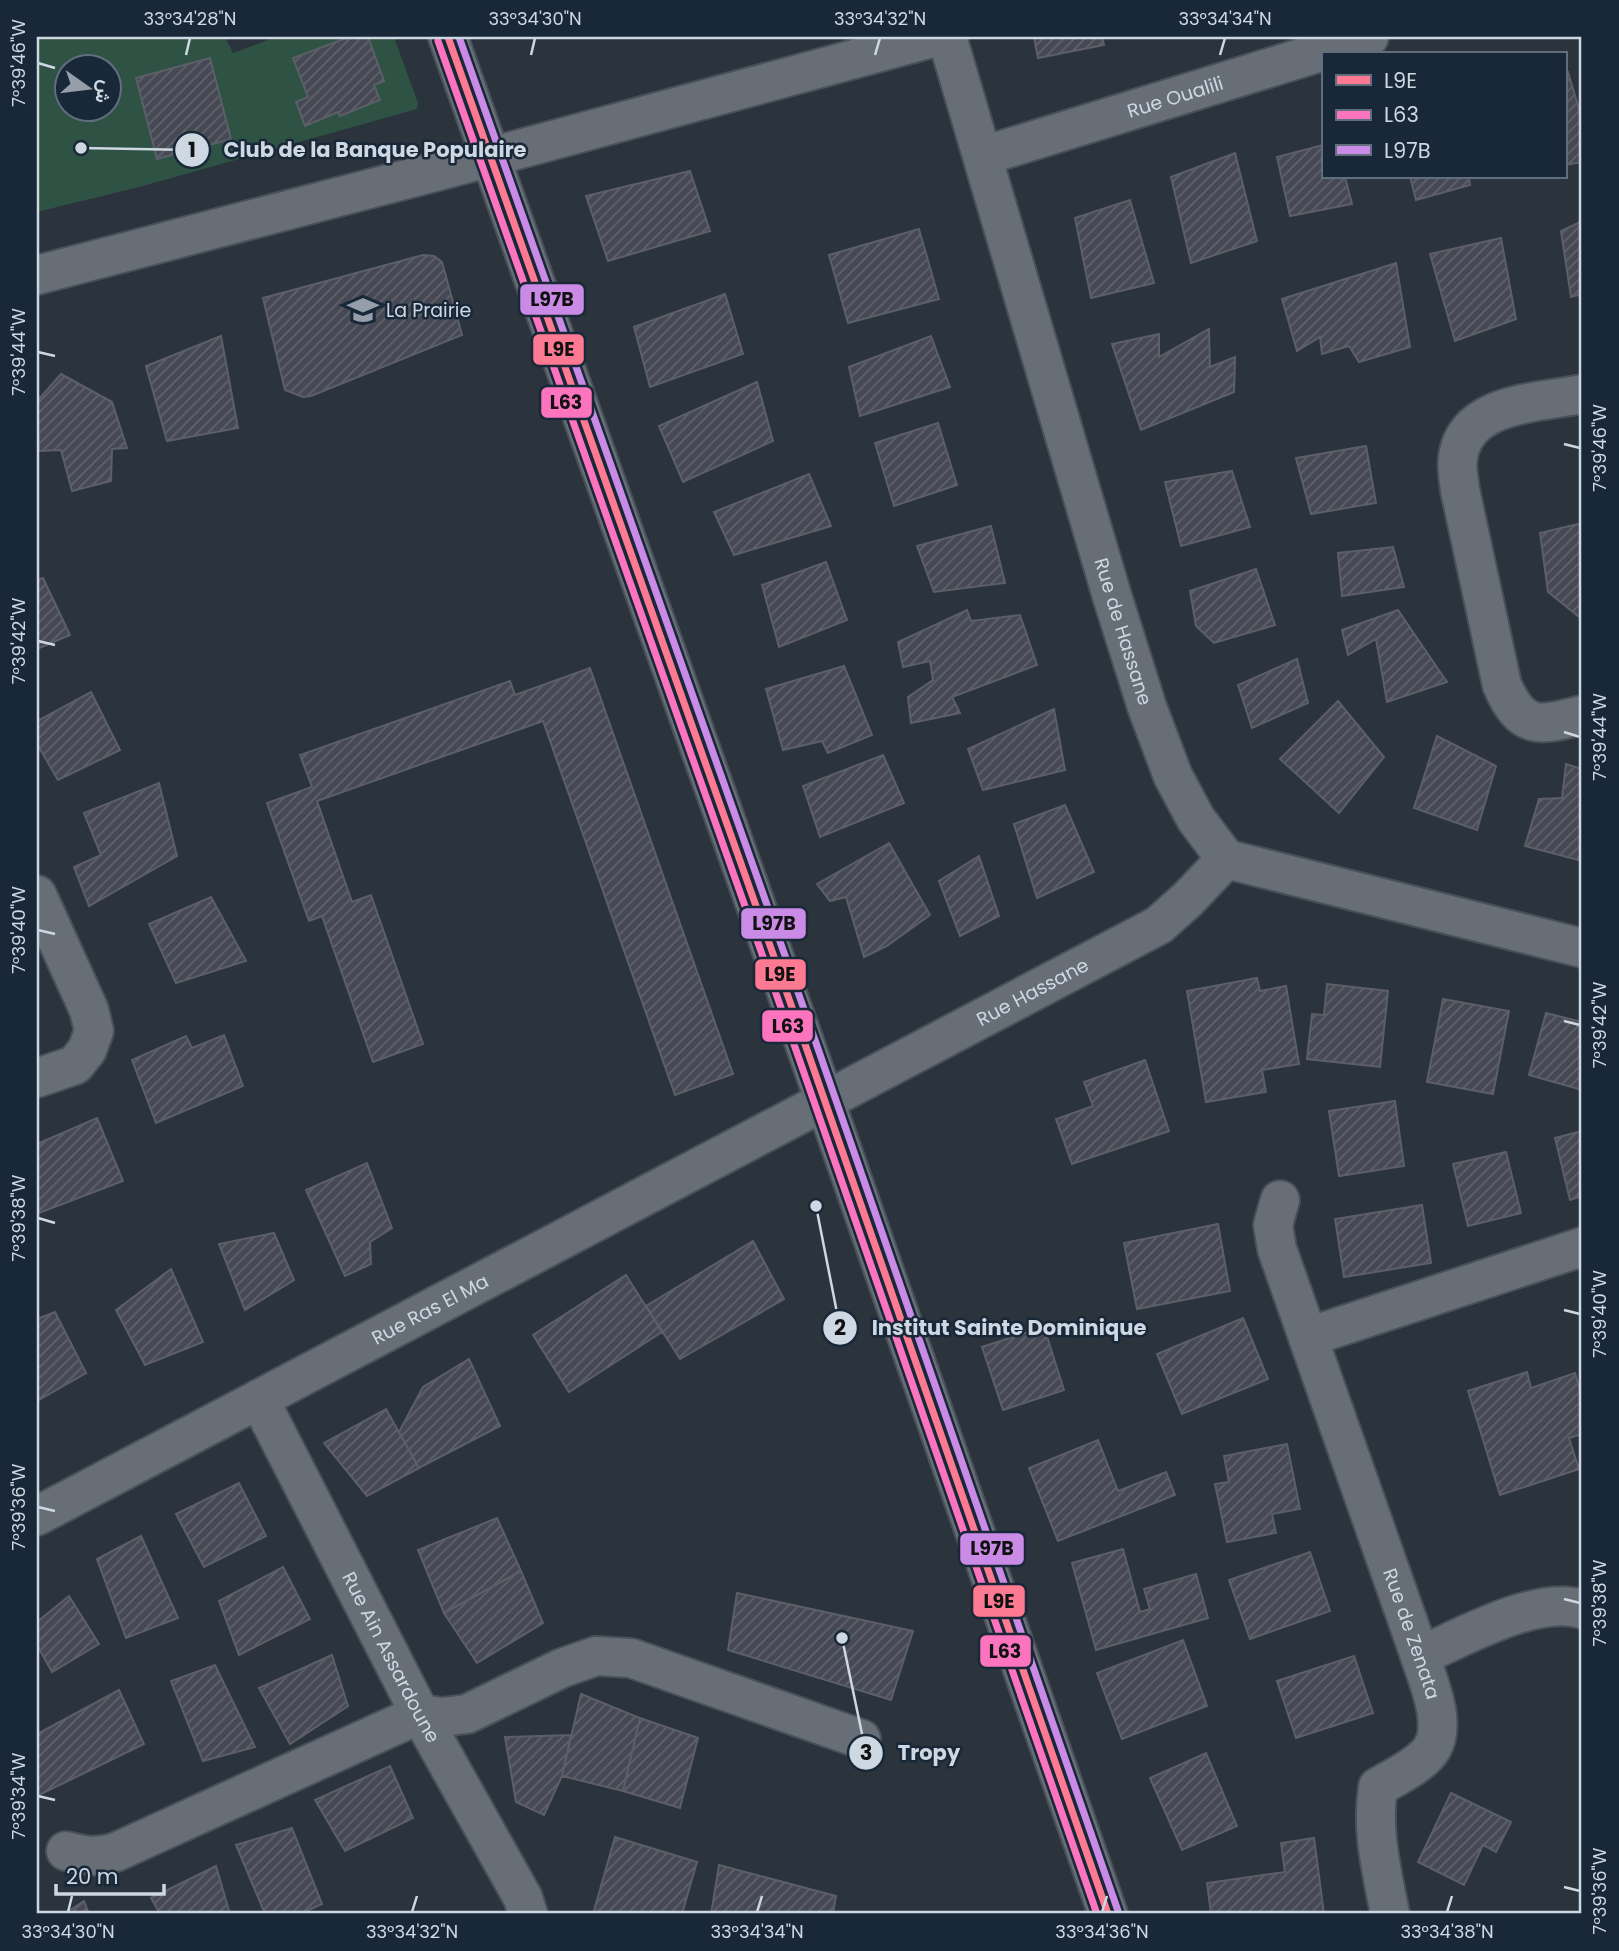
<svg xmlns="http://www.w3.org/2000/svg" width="1619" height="1951" font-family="Poppins,Vazirmatn,sans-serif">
  <defs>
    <pattern id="building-hatch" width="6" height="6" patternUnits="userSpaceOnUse" patternTransform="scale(1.75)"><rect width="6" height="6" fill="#464954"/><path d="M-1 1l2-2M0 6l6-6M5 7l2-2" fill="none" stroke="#60626c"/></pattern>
  </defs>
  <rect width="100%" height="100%" fill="#2b333c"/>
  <path fill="#2e5243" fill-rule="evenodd" d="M37 37H225L233 53 276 37H349L293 58 308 97 305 125 338 112 340 116 379 101 374 85 384 80 368 37H394L418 103 417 109 139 187 37 212ZM209 58 231 139 157 159 136 78ZM66 66H108V108H66Z"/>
  <path fill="url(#building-hatch)" stroke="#5c5f68" stroke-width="2" d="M349 37H368L384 81 374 85 380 100 340 116 338 112 305 126 296 102 308 97 293 58Z
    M1034 37H1102L1104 45 1038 58Z
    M210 58 231 139 157 159 136 78Z
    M1565 72H1568L1582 119V162L1565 165Z
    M1323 145V177H1345L1352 204 1290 216 1277 157Z
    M1235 153 1257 241 1191 263 1171 177Z
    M690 171 710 231 608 261 586 196Z
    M1410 177H1469L1470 185 1416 200Z
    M1130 200 1154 283 1091 298 1075 218Z
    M1582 221V294L1571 297 1561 231Z
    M919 229 939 299 848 323 829 255Z
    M1501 238 1516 319 1455 341 1430 254Z
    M423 255 434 256 442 262 462 335 311 396 303 397 285 390 263 298Z
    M1396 263 1410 347 1359 362 1349 346 1322 354 1320 337 1297 351 1282 299Z
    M725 294 743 354 650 387 634 327Z
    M1209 329 1210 367 1235 357 1234 392 1141 430 1112 344 1159 334V357Z
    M221 336 238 428 167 441 146 366Z
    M931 336 950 387 860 416 849 367Z
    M61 374 112 402 127 448 112 449 111 481 72 491 61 450 39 451 37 401Z
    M757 382 773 441 683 482 659 426Z
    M938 423 957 485 894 506 875 443Z
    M1366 446 1376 503 1311 514 1296 458Z
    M1232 471 1250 527 1181 546 1165 482Z
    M809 474 831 526 734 555 714 512Z
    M1582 523V614L1578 616 1548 592 1540 533Z
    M991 526 1005 583 934 592 917 546Z
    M1393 547 1404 587 1342 596 1338 553Z
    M826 562 847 620 779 647 762 585Z
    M1256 569 1275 625 1214 643 1196 626 1190 591Z
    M43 578 70 635 37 649V580Z
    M967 610 971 621 1020 615 1037 665 952 697 960 713 911 723 908 697 933 680 930 661 903 667 898 642Z
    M1398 610 1447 682 1387 702 1376 639 1348 655 1342 630Z
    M1297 659 1308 703 1252 728 1238 685Z
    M844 666 872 735 828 753 822 741 783 750 766 689Z
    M590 668 733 1074 675 1095 543 721 317 801 352 902 371 895 423 1044 373 1062 322 916 309 921 267 803 312 787 300 755 510 681 515 695Z
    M91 692 120 750 58 780 37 744V721Z
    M1338 701 1384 757 1339 813 1280 759Z
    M1054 709 1065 770 983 790 968 749Z
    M1437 736 1496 766 1477 830 1414 808Z
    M883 755 904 803 820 837 803 786Z
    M1566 764 1582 769V861L1525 846 1539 799 1562 798Z
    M159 783 177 856 89 906 74 867 101 855 84 813Z
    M1065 805 1094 872 1037 898 1014 824Z
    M889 843 930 915 887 946 864 957 846 897 830 901 817 884Z
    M979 856 999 916 960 936 939 881Z
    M211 897 246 961 176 983 149 924Z
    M1257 978 1260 991 1286 986 1299 1064 1262 1070 1266 1092 1206 1102 1187 991Z
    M1327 984 1388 991 1380 1067 1307 1059 1312 1014 1324 1015Z
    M1443 999 1509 1011 1493 1094 1427 1082Z
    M1546 1013 1582 1022V1090L1529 1075Z
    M224 1035 243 1086 156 1123 132 1060 186 1036 192 1048Z
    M1145 1060 1169 1131 1072 1164 1056 1119 1093 1106 1084 1082Z
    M1395 1101 1404 1166 1339 1176 1329 1111Z
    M97 1118 123 1181 39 1213 37 1206V1144Z
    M1582 1131V1196L1570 1200 1555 1138Z
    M1506 1152 1521 1213 1468 1226 1453 1164Z
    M367 1163 392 1228 370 1242 371 1264 345 1276 306 1190Z
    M1422 1205 1431 1263 1344 1277 1335 1219Z
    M1218 1224 1230 1291 1137 1309 1124 1243Z
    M274 1233 294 1280 245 1310 219 1244Z
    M753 1241 784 1299 680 1359 646 1306Z
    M171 1269 203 1342 145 1365 116 1310Z
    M626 1275 662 1332 569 1392 533 1335Z
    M55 1312 86 1373 37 1401V1319Z
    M1243 1318 1268 1379 1182 1414 1157 1354Z
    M1044 1327 1064 1390 1003 1410 982 1347Z
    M469 1359 500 1426 419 1468 399 1432 423 1387Z
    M1527 1372 1531 1388 1575 1373 1582 1397V1434L1569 1438 1579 1469 1500 1495 1468 1391Z
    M386 1409 419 1468 367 1496 324 1443Z
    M1098 1440 1118 1491 1166 1472 1175 1495 1058 1541 1029 1468Z
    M1287 1444 1300 1509 1272 1514 1276 1533 1227 1542 1215 1484 1229 1482 1224 1456Z
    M239 1483 266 1536 204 1567 176 1514Z
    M497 1518 521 1571 444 1613 418 1550Z
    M141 1536 178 1618 126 1638 97 1559Z
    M1123 1549 1140 1612 1150 1609 1144 1589 1196 1574 1208 1618 1096 1650 1072 1563Z
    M1310 1552 1330 1611 1250 1639 1229 1580Z
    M283 1567 310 1619 239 1655 219 1601Z
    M521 1571 543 1623 477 1663 444 1613Z
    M737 1593 913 1631 891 1700 728 1650Z
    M69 1596 99 1644 52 1672 37 1645V1622Z
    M1183 1640 1207 1706 1122 1739 1097 1673Z
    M332 1655 348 1706 290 1744 259 1688Z
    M1354 1656 1373 1713 1296 1738 1277 1681Z
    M215 1665 255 1747 203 1761 171 1681Z
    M119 1690 144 1744 37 1796V1734Z
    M581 1694 640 1718 623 1791 562 1776Z
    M640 1718 698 1738 680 1808 623 1791Z
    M571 1735 562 1776 544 1815 516 1802 505 1737Z
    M1206 1753 1237 1826 1182 1850 1150 1778Z
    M390 1766 413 1818 345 1851 315 1800Z
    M1451 1793 1511 1822 1496 1852 1483 1845 1464 1885 1418 1862Z
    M292 1828 322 1904 300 1914H265L236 1845Z
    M615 1837 697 1862 682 1914H593Z
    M1314 1838 1324 1914H1211L1207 1883 1285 1872 1281 1843Z
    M719 1865 836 1896 833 1914H711Z
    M216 1866 230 1914H160L151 1898Z
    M84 1901 89 1914H64Z"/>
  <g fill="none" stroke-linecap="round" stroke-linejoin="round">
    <g stroke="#495059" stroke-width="42">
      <g id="minor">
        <path id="s1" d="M947 37 1112 596 1147 707 1173 776 1196 819 1226 859 1582 948"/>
        <path id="s2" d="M983 156 1369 37"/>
        <path d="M37 275 446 169 936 37"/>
        <path d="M1582 394C1538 403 1466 402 1458 457 1456 467 1459 480 1460 490L1502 685C1522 731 1539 726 1582 715"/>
        <path d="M37 895 89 1010 94 1031 87 1050 75 1065 37 1078"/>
        <path id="s3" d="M1280 1200 1273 1225 1277 1249 1420 1656C1428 1681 1447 1723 1432 1748 1423 1764 1393 1778 1378 1787 1371 1830 1382 1872 1390 1914"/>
        <path d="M1308 1337 1582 1247"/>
        <path id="s4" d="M259 1399 420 1714 523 1898 528 1914"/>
        <path id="s5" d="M37 1516 1159 925 1188 899 1226 859"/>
        <path d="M1420 1656C1463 1637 1536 1595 1582 1609"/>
        <path d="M66 1851C85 1856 97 1858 116 1852L420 1714 442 1717 467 1714 562 1668 596 1656 631 1658 861 1739"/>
      </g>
    </g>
    <g stroke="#495059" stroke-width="42">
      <path id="secondary" d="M448 37 806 1047 1108 1914"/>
    </g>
    <use href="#minor" stroke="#676e76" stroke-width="38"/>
    <use href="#secondary" stroke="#676e76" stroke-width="38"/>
    <g stroke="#192839" stroke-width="12">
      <path id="bus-1" d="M448 37 806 1047 1108 1914"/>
    </g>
    <g stroke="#192839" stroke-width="12">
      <path id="bus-2" d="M438 41 796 1050 1097 1914"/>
    </g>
    <g stroke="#192839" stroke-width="12">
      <path id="bus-3" d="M459 37 816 1043 1118 1911"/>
    </g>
    <use href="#bus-1" stroke="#fe7a93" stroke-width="7"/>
    <use href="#bus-2" stroke="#fc73be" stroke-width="7"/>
    <use href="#bus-3" stroke="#ca8be6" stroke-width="7"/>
  </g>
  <path fill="none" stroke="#ced8e3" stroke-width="2.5" d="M186 55 190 38M531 55 535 38M875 55 880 38M1220 55 1225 38M38 63 55 68M38 352 55 356M1564 444 1580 448M38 641 55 645M1564 732 1580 737M38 930 55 934M1564 1021 1580 1025M38 1218 55 1223M1564 1310 1580 1314M38 1507 55 1511M1564 1599 1580 1603M38 1796 55 1800M1564 1887 1580 1891M68 1912 72 1896M412 1912 417 1896M757 1912 762 1896M1102 1912 1107 1896M1447 1912 1452 1896"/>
  <defs>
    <g id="school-bare" transform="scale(2.415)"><path d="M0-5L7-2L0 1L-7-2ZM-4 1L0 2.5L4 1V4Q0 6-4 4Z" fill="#959ea9" stroke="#192839" stroke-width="2.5" paint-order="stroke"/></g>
  </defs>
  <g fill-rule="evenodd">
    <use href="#school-bare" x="363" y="310"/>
  </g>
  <g text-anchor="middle" stroke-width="5" stroke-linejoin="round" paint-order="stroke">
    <g font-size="19" fill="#ced8e3" stroke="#192839">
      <text dy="7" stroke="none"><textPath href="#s2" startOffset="201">Rue Oualili</textPath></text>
      <text dy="7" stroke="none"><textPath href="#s1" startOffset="620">Rue de Hassane</textPath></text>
      <text dy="7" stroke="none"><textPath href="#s5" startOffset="1125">Rue Hassane</textPath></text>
      <text dy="7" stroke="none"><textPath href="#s5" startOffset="444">Rue Ras El Ma</textPath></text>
      <text dy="7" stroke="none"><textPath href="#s3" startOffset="458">Rue de Zenata</textPath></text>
      <text dy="7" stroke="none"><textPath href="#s4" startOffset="290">Rue Ain Assardoune</textPath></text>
    </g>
    <g font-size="19" fill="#ced8e3" stroke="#192839" text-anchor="start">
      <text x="386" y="317">La Prairie</text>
    </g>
  </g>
  <path fill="none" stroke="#ced8e3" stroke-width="2.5" d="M81 148L192 150M816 1206L840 1328M842 1638L866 1753"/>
  <g fill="#ced8e3" stroke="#192839" stroke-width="2.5">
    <circle cx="81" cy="148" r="7"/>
    <circle cx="816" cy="1206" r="7"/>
    <circle cx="842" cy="1638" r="7"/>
    <circle cx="192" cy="150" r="18"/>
    <circle cx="840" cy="1328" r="18"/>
    <circle cx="866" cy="1753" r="18"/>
  </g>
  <g font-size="21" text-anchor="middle" font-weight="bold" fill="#111">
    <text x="192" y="157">1</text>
    <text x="840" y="1335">2</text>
    <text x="866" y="1760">3</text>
  </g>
  <g font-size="21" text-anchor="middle" font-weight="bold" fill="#ced8e3" stroke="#192839" stroke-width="5" stroke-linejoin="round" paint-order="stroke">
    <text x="375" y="157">Club de la Banque Populaire</text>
    <text x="1009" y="1335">Institut Sainte Dominique</text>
    <text x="929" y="1760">Tropy</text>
  </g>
  <g stroke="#192839" stroke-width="2.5">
    <rect x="519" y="283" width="66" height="33" rx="7" fill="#ca8be6"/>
    <rect x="532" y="333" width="53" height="33" rx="7" fill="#fe7a93"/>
    <rect x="540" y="386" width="53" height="33" rx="7" fill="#fc73be"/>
    <rect x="740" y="907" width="67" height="33" rx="7" fill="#ca8be6"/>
    <rect x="754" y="958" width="53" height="33" rx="7" fill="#fe7a93"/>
    <rect x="761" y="1009" width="53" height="34" rx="7" fill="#fc73be"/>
    <rect x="959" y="1532" width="66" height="34" rx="7" fill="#ca8be6"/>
    <rect x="972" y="1584" width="54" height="34" rx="7" fill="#fe7a93"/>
    <rect x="979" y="1634" width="53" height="34" rx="7" fill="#fc73be"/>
  </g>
  <g font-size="19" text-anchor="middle" font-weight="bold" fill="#111">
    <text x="552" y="306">L97B</text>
    <text x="559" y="356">L9E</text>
    <text x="566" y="409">L63</text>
    <text x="774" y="930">L97B</text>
    <text x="780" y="981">L9E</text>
    <text x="788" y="1033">L63</text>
    <text x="992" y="1555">L97B</text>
    <text x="999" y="1608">L9E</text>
    <text x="1005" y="1658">L63</text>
  </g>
  <rect width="1619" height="1951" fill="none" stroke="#192839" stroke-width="77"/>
  <rect x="1322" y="52" width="245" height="126" fill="#192839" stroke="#616e7d" stroke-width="2"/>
  <rect x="1336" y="75" width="35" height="10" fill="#fe7a93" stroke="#616e7d" stroke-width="2"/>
  <text x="1384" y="88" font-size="21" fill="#ced8e3">L9E</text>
  <rect x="1336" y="110" width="35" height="10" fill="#fc73be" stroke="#616e7d" stroke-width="2"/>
  <text x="1384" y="122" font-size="21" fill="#ced8e3">L63</text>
  <rect x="1336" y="145" width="35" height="10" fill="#ca8be6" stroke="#616e7d" stroke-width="2"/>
  <text x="1384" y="158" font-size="21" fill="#ced8e3">L97B</text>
  <g transform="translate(88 88) rotate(104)"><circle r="33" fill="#192839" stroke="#616e7d" stroke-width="2"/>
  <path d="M0-5L12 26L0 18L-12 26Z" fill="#959ea9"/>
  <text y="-10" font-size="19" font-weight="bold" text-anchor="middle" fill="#ced8e3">ش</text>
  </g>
  <path d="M56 1884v10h108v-10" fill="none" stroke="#ced8e3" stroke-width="3.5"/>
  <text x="66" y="1884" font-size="21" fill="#ced8e3" stroke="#192839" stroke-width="5" paint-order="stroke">20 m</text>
  <rect x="38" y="38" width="1542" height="1874" fill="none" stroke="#ced8e3" stroke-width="2.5"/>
  <g font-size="18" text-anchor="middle" fill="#ced8e3">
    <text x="190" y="25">33°34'28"N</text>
    <text x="535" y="25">33°34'30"N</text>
    <text x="880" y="25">33°34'32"N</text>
    <text x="1225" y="25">33°34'34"N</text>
    <text transform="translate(19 63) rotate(-90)" y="6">7°39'46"W</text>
    <text transform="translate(19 352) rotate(-90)" y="6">7°39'44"W</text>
    <text transform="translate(1600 448) rotate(-90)" y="6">7°39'46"W</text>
    <text transform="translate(19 641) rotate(-90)" y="6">7°39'42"W</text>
    <text transform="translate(1600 737) rotate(-90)" y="6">7°39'44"W</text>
    <text transform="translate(19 930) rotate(-90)" y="6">7°39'40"W</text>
    <text transform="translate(1600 1025) rotate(-90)" y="6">7°39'42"W</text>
    <text transform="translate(19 1218) rotate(-90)" y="6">7°39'38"W</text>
    <text transform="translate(1600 1314) rotate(-90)" y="6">7°39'40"W</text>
    <text transform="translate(19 1507) rotate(-90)" y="6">7°39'36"W</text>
    <text transform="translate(1600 1603) rotate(-90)" y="6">7°39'38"W</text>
    <text transform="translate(19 1796) rotate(-90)" y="6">7°39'34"W</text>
    <text transform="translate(1600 1891) rotate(-90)" y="6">7°39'36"W</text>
    <text x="68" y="1938">33°34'30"N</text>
    <text x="412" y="1938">33°34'32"N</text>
    <text x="757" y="1938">33°34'34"N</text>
    <text x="1102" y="1938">33°34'36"N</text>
    <text x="1447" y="1938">33°34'38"N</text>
  </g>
</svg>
